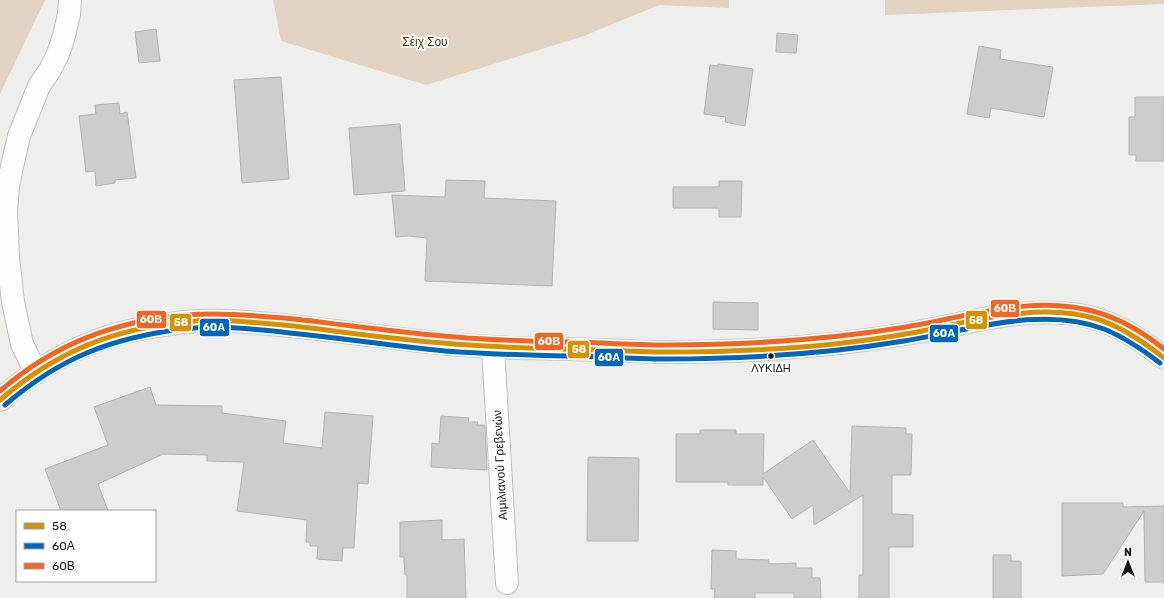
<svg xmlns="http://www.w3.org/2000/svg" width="1164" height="598" font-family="Rubik,sans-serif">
  <rect width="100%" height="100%" fill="#eeefec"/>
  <path fill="#e2d2c2" d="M0 0H45L0 94Z
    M273 0H729V8L659 5 584 36 426 85 281 41Z
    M885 0H1164V4L885 15Z"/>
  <path fill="#cdcecc" stroke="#b3b4b2" d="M156 29 160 61 139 63 135 32Z
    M777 33 798 35 796 53 776 52Z
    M979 46 1001 50 1000 59 1053 67 1044 117 991 108 989 118 967 114Z
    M718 64 753 69 745 126 725 122 726 117 704 114 710 65 718 66Z
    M281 77 289 179 242 183 234 80Z
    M1135 97H1164V161H1136V155H1129V117H1135Z
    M119 103 120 114 127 112 136 178 115 180V183L96 186 95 171 86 172 79 116 96 114 95 105Z
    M400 124 405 191 354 195 349 128Z
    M446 180 485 181 484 198 556 201 552 286 425 281 427 238 408 236 396 237 392 195 445 197Z
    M719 181H742L741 217H719V208H673V187H719Z
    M713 302 758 303V330L713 329Z
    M150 387 156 405 222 406V413L286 421 283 443 322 448 325 412 373 416 368 484 358 483 354 548H343L342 561 317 559 318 546H310V542H306L307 520 237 511 244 462 207 461V455L163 454 98 484 108 511H61L45 469 108 445 94 407Z
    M441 416 469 418 468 422H478L477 425H485L487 470 431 467 432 443 439 444Z
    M852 426 906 428V434H912L911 475H892V514L913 515V547H889V598H859V575H863V495L814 525 813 505 792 519 763 477V485H728V482H676V434H700V430H736V434H764L763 474 813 440 850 493Z
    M588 457 639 458 638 541H587Z
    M1062 503H1123V507L1164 506V582H1145L1144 511 1103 574 1062 576Z
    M442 520V540L464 539 466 598H407V575H405L404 557H400V522Z
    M712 550 736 551V559L769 560V564L796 563V568H812V578H820L821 598H794V593H755V598H714L715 589H711Z
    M993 555H1011V561H1021V598H993Z"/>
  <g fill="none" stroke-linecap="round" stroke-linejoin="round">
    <g stroke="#bfc0be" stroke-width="24">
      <path id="minor" d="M493 348 507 583
        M36 373 22 344 13 302 8 257 6 211 8 186 13 162 19 136 39 86 50 70 58 54 64 36 69 14 70 0"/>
    </g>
    <g stroke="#cacbc9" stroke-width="24">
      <path id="major" d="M0 400C32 371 73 347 114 335 137 328 162 325 185 322 217 319 250 322 281 325 341 331 401 340 461 345 505 349 549 348 594 350 618 350 642 352 666 352 750 352 834 347 918 332 973 322 1028 305 1085 316 1114 322 1141 339 1164 358"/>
    </g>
    <use href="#minor" stroke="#fcfdfc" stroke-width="22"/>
    <use href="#major" stroke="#eceade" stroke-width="22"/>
    <g stroke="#fff" stroke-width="8">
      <path id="bus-1" d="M0 400C56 352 112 329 185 322 221 318 258 323 294 326 344 332 393 339 443 343 497 348 552 349 606 350 626 351 646 352 666 352 744 352 823 348 900 335 962 325 1034 300 1097 319 1122 327 1144 342 1164 358"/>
    </g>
    <g stroke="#fff" stroke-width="8">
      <path id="bus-2" d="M5 405C60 358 110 338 183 329 218 325 255 329 290 333 342 338 393 346 445 351 498 355 552 356 606 357 626 358 646 359 665 359 745 359 825 354 904 341 966 331 1042 305 1104 329 1124 337 1143 350 1160 363"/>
    </g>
    <g stroke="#fff" stroke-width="8">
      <path id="bus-3" d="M0 391C54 344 115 321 186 315 222 312 258 316 294 319 348 325 402 333 456 337 496 341 536 341 576 342 606 343 636 345 666 345 746 345 826 340 906 327 967 317 1034 294 1096 312 1121 319 1144 333 1164 349"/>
    </g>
    <use href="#bus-1" stroke="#d59003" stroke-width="5"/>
    <use href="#bus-2" stroke="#0065bd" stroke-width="5"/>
    <use href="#bus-3" stroke="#f26522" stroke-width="5"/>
  </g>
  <circle fill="#141513" stroke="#fff" stroke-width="1.5" cx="771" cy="356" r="3.5"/>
  <g text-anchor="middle" stroke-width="4" stroke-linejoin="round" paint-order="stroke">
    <g font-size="11" fill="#141513" stroke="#fff">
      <text x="771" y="372">ΛΥΚΙΔΗ</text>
    </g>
    <g font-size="12" fill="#522f09" stroke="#fff">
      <text x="425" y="46">Σέιχ Σου</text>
    </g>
    <g font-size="12" fill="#141513" stroke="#fff">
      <text transform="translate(500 465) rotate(-93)" y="4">Αιμιλιανού Γρεβενών</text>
    </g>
  </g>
  <g stroke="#fff" stroke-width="1.5">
    <rect x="990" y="299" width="30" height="19" rx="4" fill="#f26522"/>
    <rect x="136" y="310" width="31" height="19" rx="4" fill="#f26522"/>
    <rect x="965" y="310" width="23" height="20" rx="4" fill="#d59003"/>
    <rect x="169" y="313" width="23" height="19" rx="4" fill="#d59003"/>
    <rect x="199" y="318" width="31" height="19" rx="4" fill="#0065bd"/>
    <rect x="929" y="324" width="30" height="19" rx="4" fill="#0065bd"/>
    <rect x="534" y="332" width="30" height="19" rx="4" fill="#f26522"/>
    <rect x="567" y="340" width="23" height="19" rx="4" fill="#d59003"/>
    <rect x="594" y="348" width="30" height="19" rx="4" fill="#0065bd"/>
  </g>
  <g font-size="11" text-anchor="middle" font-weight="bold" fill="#fff">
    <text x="1005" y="312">60Β</text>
    <text x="151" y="323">60Β</text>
    <text x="976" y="324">58</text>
    <text x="181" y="326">58</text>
    <text x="214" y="331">60Α</text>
    <text x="944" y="337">60Α</text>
    <text x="549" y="345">60Β</text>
    <text x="579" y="353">58</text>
    <text x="609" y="361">60Α</text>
  </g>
  <rect x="16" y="510" width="140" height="72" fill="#ffffff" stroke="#a1a1a1"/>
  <rect x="24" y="523" width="20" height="6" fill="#d59003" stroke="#a1a1a1"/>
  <text x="52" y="530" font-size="12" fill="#141513">58</text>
  <rect x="24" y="543" width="20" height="6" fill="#0065bd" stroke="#a1a1a1"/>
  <text x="52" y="550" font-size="12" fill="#141513">60Α</text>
  <rect x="24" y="563" width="20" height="6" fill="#f26522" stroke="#a1a1a1"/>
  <text x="52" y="570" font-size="12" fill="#141513">60Β</text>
  <g transform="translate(1128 562)" stroke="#ffffff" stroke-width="3" paint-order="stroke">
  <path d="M0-3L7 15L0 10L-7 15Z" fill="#141513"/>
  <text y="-6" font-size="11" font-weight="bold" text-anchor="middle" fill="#141513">N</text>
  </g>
</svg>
